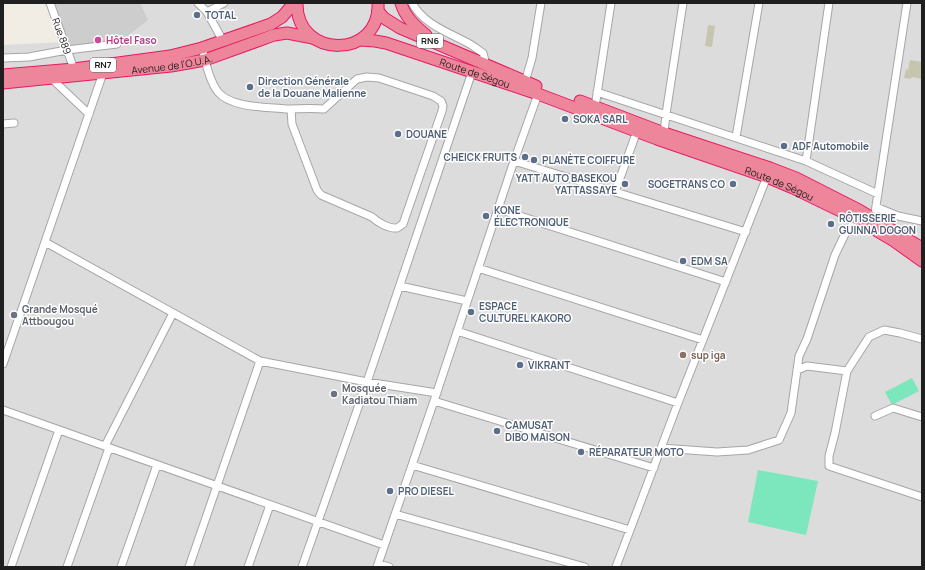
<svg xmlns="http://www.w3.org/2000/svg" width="925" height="570" font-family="Manrope,sans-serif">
  <rect width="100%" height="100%" fill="#f1ede5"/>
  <path fill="#dddcdc" d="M45 3H922V567H3V45L63 42Z"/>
  <path fill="#cdcdcd" d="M50 3H140L148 20 117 44 67 50Z"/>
  <path fill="#c6c6af" d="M708 25 715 26 712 47 705 46Z
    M910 60 922 62V79L912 77 911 79 904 78 906 69 908 70Z"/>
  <path fill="#7ce6bc" d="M912 378 919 391 892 405 885 392Z
    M758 470 818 481 806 535 748 522Z"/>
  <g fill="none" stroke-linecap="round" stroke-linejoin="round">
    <g stroke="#a6a6a6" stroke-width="9">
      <path id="minor" d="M50 3 74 69
        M198 3 207 12 223 41
        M412 3C423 23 445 31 464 41 471 44 477 49 483 53L486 65
        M207 12 224 3
        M202 48C206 63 209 80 218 92 231 108 267 107 286 109 299 109 311 108 324 109L357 79 367 77 379 78 433 96 441 101 443 106 442 111 403 224C401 225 399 227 397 228 389 229 377 222 372 217L321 195 317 190 292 124 291 109
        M3 58 29 57 67 50 117 44
        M52 79 89 114
        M525 82 532 58 541 3
        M597 92 806 161 878 194
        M595 107 611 3
        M3 124 14 123
        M664 133 666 114 683 3
        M736 137 759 3
        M514 161 746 232
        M806 161 829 3
        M615 192 637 131
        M876 207 898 216 922 221
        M498 209 726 282
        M874 219 907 3
        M45 242 260 361 367 382 437 393
        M478 268 703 340
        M400 286 467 301
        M457 331 678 403
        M3 364 103 73
        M797 370 807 366 847 371 869 337 884 330 900 333 922 339
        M847 371 835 433 829 456V466L922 497
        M434 401 654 468
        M3 410 384 545
        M875 416 893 408 922 417
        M105 446 173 313
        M661 448 717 452 748 450 779 440 791 413 799 356 807 339 835 255 845 234 857 219
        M412 465 630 530
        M395 514 585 567
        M378 564 389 567
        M11 567 59 430
        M67 567 109 448
        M121 567 157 465
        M189 567 260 361
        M248 567 270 505
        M302 567 367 382 472 72
        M377 567 434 401 514 161 538 94
        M616 567 678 403 768 174"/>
    </g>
    <g stroke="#e91761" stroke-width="13">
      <g id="highway">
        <path d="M297 3C296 60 381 59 378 3"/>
        <path d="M401 3C405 17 415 26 426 35"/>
        <path d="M378 11 384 18 400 28 536 86"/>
        <path id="s1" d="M360 40 375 41 386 43 538 94 657 139 767 177 793 188 857 219 894 241 922 261"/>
        <path d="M3 75 74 69 170 56 202 48 271 24 282 17 294 3"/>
        <path id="s2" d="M3 83 171 66 205 60 274 35 287 33 313 38"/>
        <path d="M580 101 664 133 770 168 796 178 859 210 922 248"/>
      </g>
    </g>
    <use href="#minor" stroke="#fff" stroke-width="7"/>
    <use href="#highway" stroke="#ee869b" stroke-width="11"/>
  </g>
  <g fill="#5c6f8a" stroke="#fff" stroke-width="1.5">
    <circle cx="197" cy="15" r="4"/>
    <circle cx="250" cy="87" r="4"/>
    <circle cx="565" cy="119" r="4"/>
    <circle cx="398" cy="134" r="4"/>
    <circle cx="784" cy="146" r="4"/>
    <circle cx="525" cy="157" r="4"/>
    <circle cx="534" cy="160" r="4"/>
    <circle cx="625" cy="184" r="4"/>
    <circle cx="733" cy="184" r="4"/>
    <circle cx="486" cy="216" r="4"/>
    <circle cx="831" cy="224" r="4"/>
    <circle cx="683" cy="261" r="4"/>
    <circle cx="471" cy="312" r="4"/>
    <circle cx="520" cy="365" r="4"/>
    <circle cx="497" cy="431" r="4"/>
    <circle cx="581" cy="452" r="4"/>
    <circle cx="390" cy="491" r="4"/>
  </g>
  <circle fill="#d1479c" stroke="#fff" stroke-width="1.5" cx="98" cy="40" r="4"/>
  <g fill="#6b7280" stroke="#fff" stroke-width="1.5">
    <circle cx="14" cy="315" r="4"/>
    <circle cx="334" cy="394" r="4"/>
  </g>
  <circle fill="#8d6e63" stroke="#fff" stroke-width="1.5" cx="683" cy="355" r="4"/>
  <g text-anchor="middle" stroke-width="3" stroke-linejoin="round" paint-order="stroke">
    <g fill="#fff" stroke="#626262" stroke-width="1">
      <rect x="417" y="34" width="26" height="14" rx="3"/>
      <rect x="90" y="58" width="26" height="14" rx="3"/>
    </g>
    <g font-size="9" font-weight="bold" fill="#1f1f1f">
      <text x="430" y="44">RN6</text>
      <text x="103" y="68">RN7</text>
    </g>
    <g font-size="10" font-weight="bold" fill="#4e5e75" stroke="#fff" text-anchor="start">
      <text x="205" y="19">TOTAL</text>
      <text x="258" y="85">Direction Générale<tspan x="258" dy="12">de la Douane Malienne</tspan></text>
      <text x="573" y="123">SOKA SARL</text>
      <text x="406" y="138">DOUANE</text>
      <text x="792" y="150">ADF Automobile</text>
      <text x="517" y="161" text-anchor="end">CHEICK FRUITS</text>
      <text x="542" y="164">PLANÈTE COIFFURE</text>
      <text x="617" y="182" text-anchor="end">YATT AUTO BASEKOU<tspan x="617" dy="12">YATTASSAYE</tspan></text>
      <text x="725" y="188" text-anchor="end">SOGETRANS CO</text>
      <text x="494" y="214">KONE<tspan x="494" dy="12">ÉLECTRONIQUE</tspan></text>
      <text x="839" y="222">RÔTISSERIE<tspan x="839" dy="12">GUINNA DOGON</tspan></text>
      <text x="691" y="265">EDM SA</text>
      <text x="479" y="310">ESPACE<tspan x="479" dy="12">CULTUREL KAKORO</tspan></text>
      <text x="528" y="369">VIKRANT</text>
      <text x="505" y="429">CAMUSAT<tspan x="505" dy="12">DIBO MAISON</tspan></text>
      <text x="589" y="456">RÉPARATEUR MOTO</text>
      <text x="398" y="495">PRO DIESEL</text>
    </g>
    <g font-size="10" fill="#1f1f1f" stroke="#fff">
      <text transform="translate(62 36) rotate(70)" y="4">Rue 889</text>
      <text dy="4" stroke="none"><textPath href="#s2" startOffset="170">Avenue de l'O.U.A.</textPath></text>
      <text dy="4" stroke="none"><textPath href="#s1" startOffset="120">Route de Ségou</textPath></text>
      <text dy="4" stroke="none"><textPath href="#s1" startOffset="444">Route de Ségou</textPath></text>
    </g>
    <g font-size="10" font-weight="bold" fill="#b23c85" stroke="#fff" text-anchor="start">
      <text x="106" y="44">Hôtel Faso</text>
    </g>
    <g font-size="10" font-weight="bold" fill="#5b616d" stroke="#fff" text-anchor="start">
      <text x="22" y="313">Grande Mosqué<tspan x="22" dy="12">Attbougou</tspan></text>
      <text x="342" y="392">Mosquée<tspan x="342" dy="12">Kadiatou Thiam</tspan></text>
    </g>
    <g font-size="10" font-weight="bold" fill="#785e54" stroke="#fff" text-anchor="start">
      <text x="691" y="359">sup iga</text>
    </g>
  </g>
  <rect width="925" height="570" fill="none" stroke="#1f1f1f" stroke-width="8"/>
</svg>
